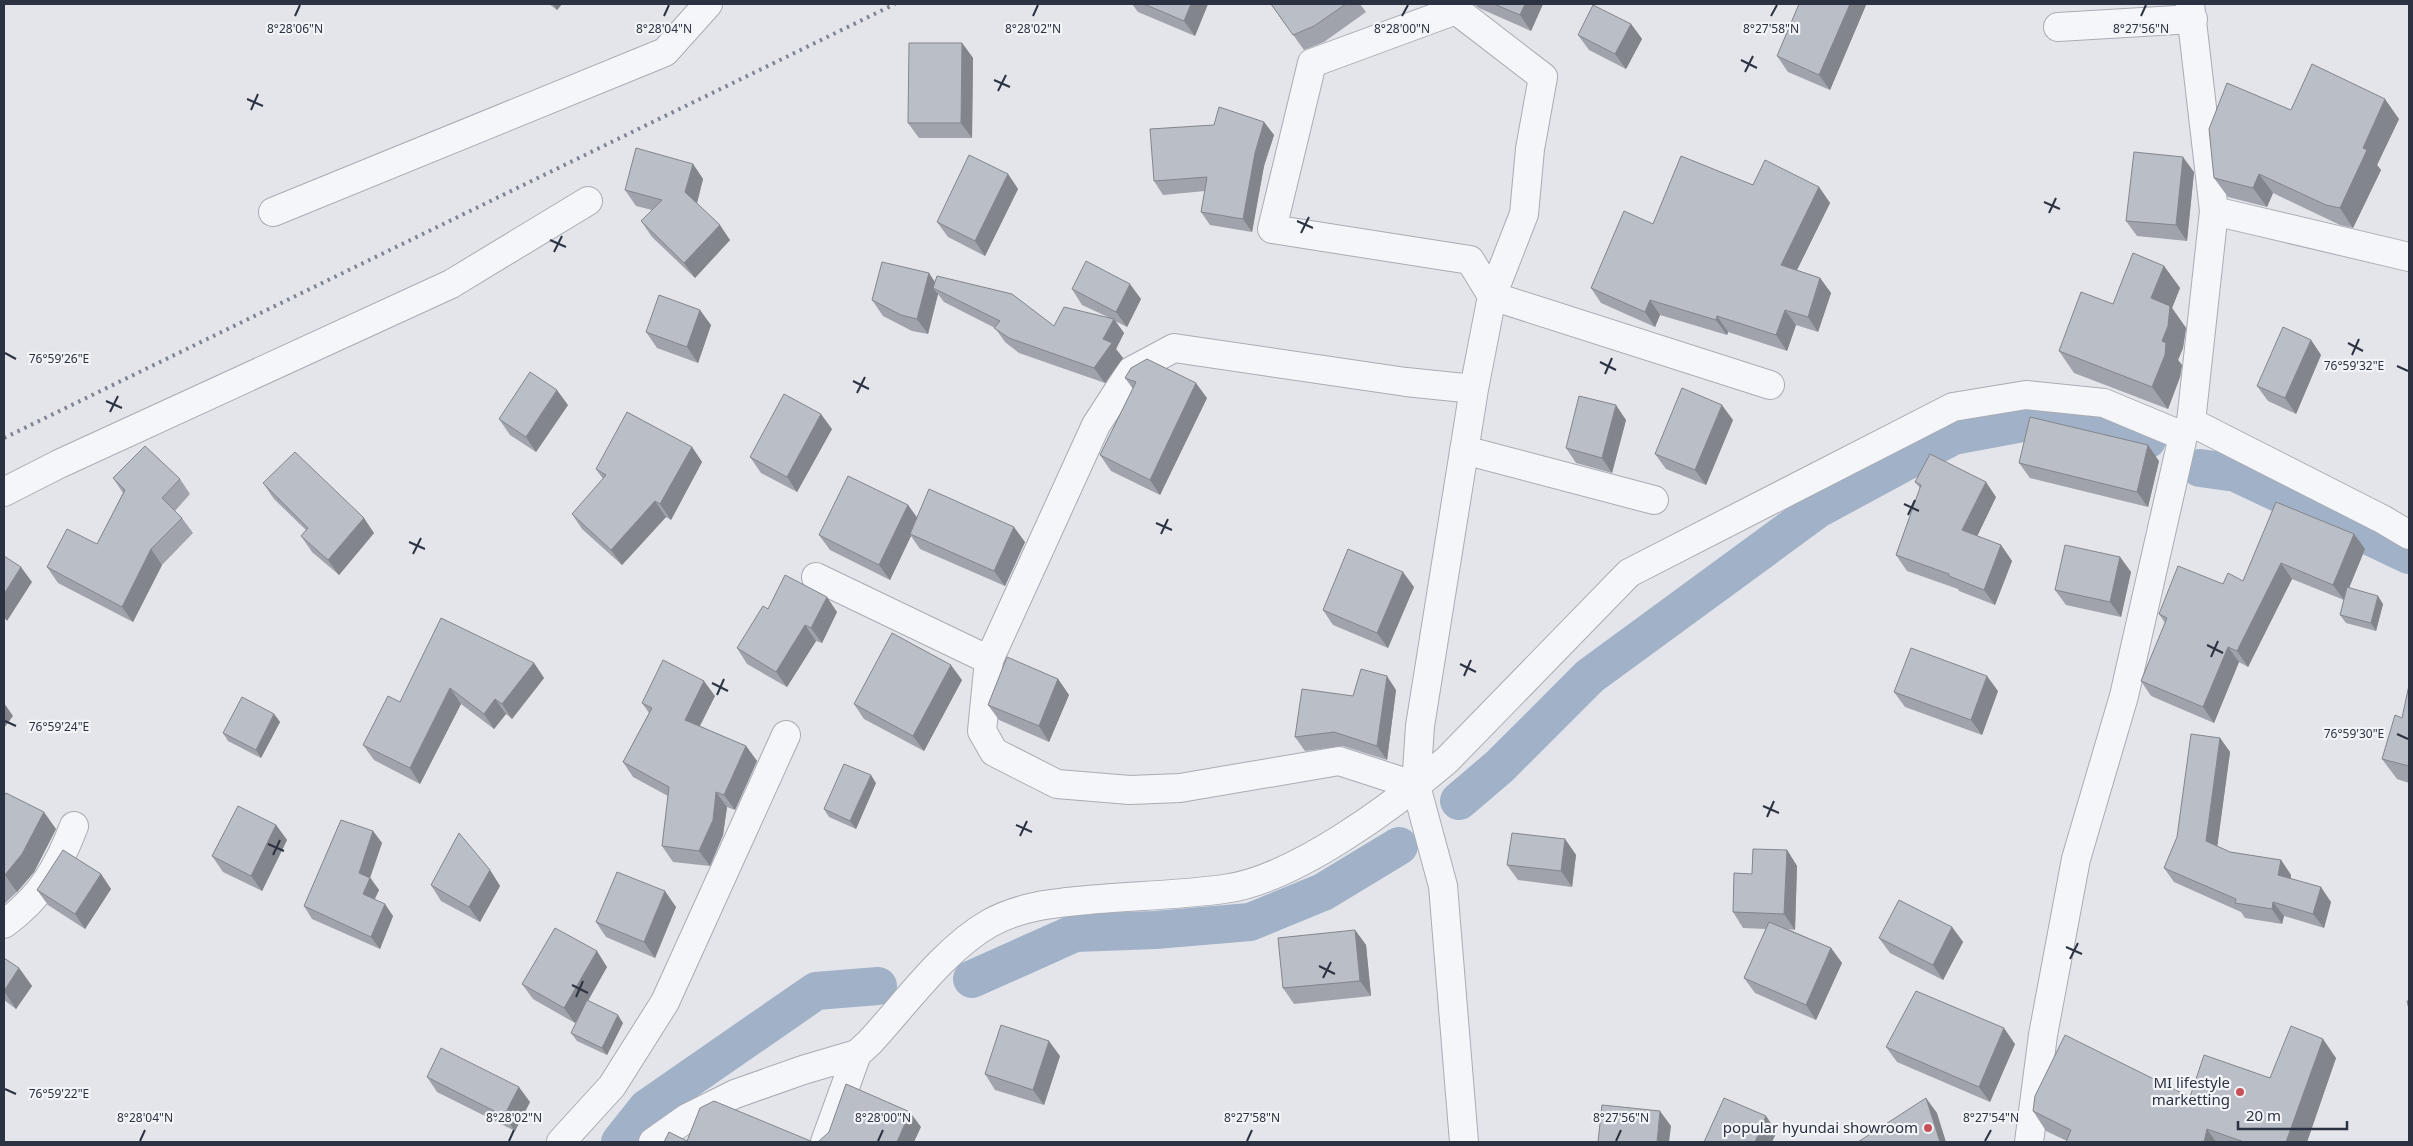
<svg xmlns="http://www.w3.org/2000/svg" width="2413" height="1146" font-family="'Noto Sans',sans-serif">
  <rect width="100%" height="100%" fill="#e3e5ea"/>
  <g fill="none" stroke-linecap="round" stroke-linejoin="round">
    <path stroke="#a0b1c8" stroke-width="38" d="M2200 468 2236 473 2409 555
      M1459 801 1500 766 1590 676 1818 509 1953 436 2045 419 2147 440
      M972 979 1075 933 1155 930 1250 922 1323 892 1399 846
      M620 1142 647 1108 816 991 878 986"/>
    <g stroke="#a8acb4" stroke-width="30">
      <path id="street" d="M2058 27 2193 19
        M2214 211 2409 257
        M273 212 665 52 708 4
        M2191 422 2382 519 2409 535
        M1464 450 1654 500
        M4 492 59 464 451 284 588 201
        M816 577 989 660
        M1416 786 1339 761 1180 788 1130 790 1057 784 994 752 982 731 989 660 1096 425 1131 371 1174 348 1406 382 1474 389
        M4 924C41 897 58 868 74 826
        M561 1142 612 1086 665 1002 786 735
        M653 1142 687 1118 735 1094 803 1070 857 1054 870 1042C906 1003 944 949 990 923 1021 906 1054 903 1088 900 1133 896 1179 895 1224 889 1294 880 1393 806 1447 760L1629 573 1953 407 2026 395 2104 403 2183 436
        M825 1142 857 1054
        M1464 1142 1443 886 1416 786 1420 726 1474 389 1492 296 1524 214 1530 149 1543 77 1456 10 1312 63 1272 229 1470 260 1492 296 1770 385
        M2029 1142 2043 1035 2076 859 2124 696 2183 436 2191 422 2214 211 2190 4"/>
    </g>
    <use href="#street" stroke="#f5f6f9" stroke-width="28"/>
    <path stroke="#7d8493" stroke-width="4" stroke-dasharray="2.5 5" stroke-linecap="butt" d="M4 438 895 4"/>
  </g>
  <path fill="#a0a3ab" d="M549 4H562L557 10Z
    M1132 4H1208L1195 36 1138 12Z
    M1271 4H1360L1366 12 1324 42 1304 50Z
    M1474 4H1543L1531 31 1479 8Z
    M1799 4H1866V5L1830 90 1788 72 1777 56Z
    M1631 24 1642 39 1626 69 1589 50 1578 35Z
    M962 43 973 58 972 138H919L908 123Z
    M2291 110 2399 119 2377 165 2381 170 2353 228 2340 225 2273 193 2267 207 2228 197 2214 178Z
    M1264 122 1274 135 1264 166 1252 232 1210 225 1201 212 1205 191 1163 195 1154 181Z
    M693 164 703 179 697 203 730 240 695 278 652 237 641 221 652 210 636 206 625 190Z
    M2194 172 2187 241 2137 236 2126 221Z
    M1008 174 1018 189 985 256 948 237 937 222Z
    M1753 185 1819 187 1830 203 1797 270 1820 278 1831 293 1818 332 1796 325 1787 351 1728 332 1727 335 1660 315 1655 327 1601 303 1591 288 1653 224Z
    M2164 266 2180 288 2172 308 2186 328 2183 348 2178 360 2182 365 2180 377 2168 409 2074 373 2059 351 2113 304Z
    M929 273 935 282 1054 326 1108 317 1082 305 1072 289 1141 299 1127 327 1115 321 1124 333 1116 349 1123 358 1105 383 1019 353 1005 342 995 328 944 302 938 294 928 334 912 331 883 316 872 300Z
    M711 325 698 363 657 348 646 332Z
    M2311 340 2321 355 2296 414 2268 401 2257 386Z
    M1125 378 1207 398 1160 495 1111 471 1100 455 1133 389Z
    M568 405 536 452 510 435 499 419Z
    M1626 420 1612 473 1576 463 1566 448Z
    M1733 420 1706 485 1666 469 1655 454Z
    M832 429 797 492 761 473 750 457Z
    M692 447 702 462 671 520 666 517 622 565 582 529 572 514 603 479 596 469Z
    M2159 461 2148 507 2030 478 2019 463Z
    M113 478 180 479 190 494 175 511 182 518 193 533 162 565 133 622 58 583 47 567 97 544 123 493Z
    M1915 482 1996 497 1977 536 2001 545 2012 561 1995 605 1959 591 1958 589 1907 571 1896 555 1920 488Z
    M263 483 374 533 339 575 312 552 301 536 306 530 274 499Z
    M2276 502 2354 534 2365 549 2349 588 2383 604 2376 631 2346 623 2340 615 2344 600 2292 579 2248 667 2239 662 2214 723 2151 696 2141 681 2165 623 2159 614 2223 584 2243 581Z
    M908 505 917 517 1025 542 1005 586 920 549 911 536 890 580 830 550 819 535Z
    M2120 557 2131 572 2121 617 2066 605 2055 590Z
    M1414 587 1388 648 1333 625 1323 610Z
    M768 609 837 612 822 643 816 641 787 687 747 664 737 648Z
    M534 663 544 678 512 719 506 714 494 729 461 704 420 784 374 760 363 745 400 702Z
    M1058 679 1069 695 1049 742 999 720 988 705Z
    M962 680 924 751 864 719 854 704Z
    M2409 685V783L2397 779 2382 759 2402 718Z
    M1396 690 1387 760 1343 746 1305 751 1295 737 1353 696Z
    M1998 691 1982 735 1905 707 1894 692Z
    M715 696 700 726 746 746 757 761 735 810 727 807 723 835 710 866 673 862 662 846 668 796 633 777 623 762 649 713 642 703Z
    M274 714 280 722 261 758 228 741 223 733Z
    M2220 738 2230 752 2217 846 2230 852 2281 860 2291 875V878L2331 902 2324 928 2284 916 2282 924 2245 918 2241 912 2174 882 2164 868Z
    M876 783 856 829 829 817 824 809Z
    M4 796 56 829 34 872 17 892 4 904Z
    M276 825 287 840 262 891 223 872 212 856Z
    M373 831 382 843 370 877 379 890 375 899 393 916 380 949 312 919 304 906Z
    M1565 839 1576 855 1572 887 1518 880 1507 865Z
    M1787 850 1797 866 1795 930 1788 929 1831 948 1842 963 1816 1020 1755 993 1744 978 1766 929 1743 928 1733 912 1752 874Z
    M490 870 500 886 480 922 441 901 431 885Z
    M101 874 111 889 85 929 48 905 37 890Z
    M676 907 655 958 606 937 596 922Z
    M1952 927 1963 942 1943 980 1890 953 1879 938Z
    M1355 930 1366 945 1371 996 1294 1004 1283 988Z
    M4 958 19 968 32 986 16 1009 4 1000Z
    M607 967 588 1001 623 1023 607 1055 577 1041 571 1033 585 1006 575 1023 533 999 522 984Z
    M2015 1044 1990 1102 1897 1062 1886 1047Z
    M1060 1056 1044 1105 995 1090 985 1074Z
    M2336 1058 2307 1142H2066L2067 1141 2046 1131 2033 1111 2190 1097 2270 1078Z
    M427 1077 530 1102 515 1131 437 1092Z"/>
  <path fill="#82858b" d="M553 4H562L557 10Z
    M1191 4H1208L1195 36 1184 21Z
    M1525 4H1543L1531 31 1520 15Z
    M1850 4H1866V5L1830 90 1819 75Z
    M1631 24 1642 39 1626 69 1615 54Z
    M962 43 973 58 972 138 961 123Z
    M2385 99 2399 119 2377 165 2381 170 2353 228 2340 208 2363 148Z
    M1264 122 1274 135 1264 166 1252 232 1243 219 1255 153Z
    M2183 157 2194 172 2187 241 2176 225Z
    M693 164 703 179 696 207 685 192Z
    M1008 174 1018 189 985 256 975 241Z
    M2259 174 2273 193 2267 207 2253 188Z
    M1819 187 1830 203 1792 280 1781 265Z
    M720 225 730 240 695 278 684 263Z
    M2164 266 2180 288 2172 308 2186 328 2183 348 2178 360 2182 365 2180 377 2168 409 2152 387 2162 341 2151 298Z
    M929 273 939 289 933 288 938 294 928 334 917 319Z
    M1820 278 1831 293 1818 332 1808 317Z
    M1130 284 1141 299 1127 327 1116 312Z
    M1650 300 1660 315 1655 327 1645 312Z
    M700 310 711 325 698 363 687 347Z
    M1785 310 1796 325 1787 351 1776 335Z
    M1717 316 1728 332 1727 335 1716 320Z
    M1114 319 1124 333 1116 349 1123 358 1105 383 1094 368 1103 339Z
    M2311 340 2321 355 2296 414 2285 398Z
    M1196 383 1207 398 1160 495 1150 480Z
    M557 390 568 405 536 452 526 437Z
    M1616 405 1626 420 1612 473 1602 458Z
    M1722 405 1733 420 1706 485 1695 470Z
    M821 414 832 429 797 492 787 477Z
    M2148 445 2159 461 2148 507 2137 492Z
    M692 447 702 462 671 520 660 504Z
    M1986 482 1996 497 1973 545 1962 530Z
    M655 501 666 517 622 565 611 550Z
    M908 505 919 521 910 534 911 536 890 580 879 565Z
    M364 518 374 533 339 575 328 560Z
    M1014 527 1025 542 1005 586 994 571Z
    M2354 534 2365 549 2344 600 2333 585Z
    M2001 545 2012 561 1995 605 1984 590Z
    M151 549 162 565 133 622 122 607Z
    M2120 557 2131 572 2121 617 2110 602Z
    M2281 563 2292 579 2248 667 2237 651Z
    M21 567 32 582 7 621 4 617V594Z
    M1403 572 1414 587 1388 648 1377 633Z
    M2378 596 2383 604 2376 631 2371 623Z
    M827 597 837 612 822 643 811 628Z
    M805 625 816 641 787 687 776 672Z
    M2228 647 2239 662 2214 723 2203 707Z
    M534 663 544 678 512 719 502 704Z
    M951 665 962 680 924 751 913 736Z
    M1387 676 1396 690 1387 760 1377 746Z
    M1987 676 1998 691 1982 735 1971 720Z
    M1058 679 1069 695 1049 742 1039 726Z
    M704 681 715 696 695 735 685 720Z
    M450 688 461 704 420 784 410 768Z
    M495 699 506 714 494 729 484 714Z
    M4 703 13 716 4 728Z
    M274 714 280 722 261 758 256 750Z
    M2220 738 2230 752 2216 856 2206 841Z
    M746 746 757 761 735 810 724 795Z
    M871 775 876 783 856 829 850 821Z
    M716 792 727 807 723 835 710 866 699 851Z
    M44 812 56 829 34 872 17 892 5 875Z
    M276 825 287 840 262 891 251 876Z
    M373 831 382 843 369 881 370 878 379 890 371 906 363 894 359 873Z
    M1565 839 1576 855 1572 887 1561 871Z
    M1787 850 1797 866 1795 930 1784 914Z
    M2281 860 2291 875 2289 889 2278 875Z
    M490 870 500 886 480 922 469 907Z
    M101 874 111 889 85 929 75 914Z
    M2321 887 2331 902 2324 928 2313 914Z
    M665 891 676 907 655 958 644 942Z
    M2273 902 2284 916 2282 924 2272 909Z
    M385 904 393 916 380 949 371 937Z
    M1952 927 1963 942 1943 980 1933 965Z
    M1355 930 1366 945 1371 996 1360 981Z
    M1831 948 1842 963 1816 1020 1806 1005Z
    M597 951 607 967 575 1023 564 1008Z
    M19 968 32 986 16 1009 4 991Z
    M618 1015 623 1023 607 1055 602 1048Z
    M2004 1028 2015 1044 1990 1102 1979 1087Z
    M2323 1039 2336 1058 2307 1142H2286Z
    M1049 1041 1060 1056 1044 1105 1033 1090Z
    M519 1087 530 1102 515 1131 504 1116Z
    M1926 1098 1937 1113 1946 1142H1940Z
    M1660 1111 1671 1126 1669 1142H1657Z
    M910 1112 921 1127 914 1142H897Z
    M1766 1116 1777 1132 1772 1142H1755Z
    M2207 1129 2216 1142H2204Z"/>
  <path fill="#babec7" stroke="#82858b" d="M1144 4H1191L1184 21Z
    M1271 4H1346L1314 26 1293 35Z
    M1494 4H1525L1520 15Z
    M1799 4H1850L1819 75 1777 56Z
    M1593 5 1631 24 1615 54 1578 35Z
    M909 43H962L961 123H908Z
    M2312 64 2385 99 2363 148 2367 150 2340 208 2326 205 2259 174 2253 188 2214 178 2209 129 2227 83 2291 110Z
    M1219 107 1264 122 1255 153 1243 219 1201 212 1207 177 1154 181 1150 129 1214 125Z
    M636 148 693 164 685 192 720 225 684 263 641 221 662 200 625 190Z
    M2134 152 2183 157 2176 225 2126 221Z
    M969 155 1008 174 975 241 937 222Z
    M1681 156 1753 185 1765 160 1819 187 1781 265 1820 278 1808 317 1785 310 1776 335 1717 316 1716 320 1650 300 1645 312 1591 288 1624 211 1653 224Z
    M2133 253 2164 266 2151 298 2170 306 2168 326 2162 341 2166 343 2165 355 2152 387 2059 351 2081 292 2113 304Z
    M1086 261 1130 284 1116 312 1072 289Z
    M882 262 929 273 917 319 901 315 872 300Z
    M937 276 1012 294 1054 326 1064 307 1114 319 1103 339 1112 343 1094 368 1009 338 994 328 1000 321 933 288Z
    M659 295 700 310 687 347 646 332Z
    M2283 327 2311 340 2285 398 2257 386Z
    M1147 359 1196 383 1150 480 1100 455 1136 382 1125 378 1131 368Z
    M530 372 557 390 526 437 499 419Z
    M1682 388 1722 405 1695 470 1655 454Z
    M784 394 821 414 787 477 750 457Z
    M1579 396 1616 405 1602 458 1566 448Z
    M627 412 692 447 660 504 655 501 611 550 572 514 606 475 596 469Z
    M2030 417 2148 445 2137 492 2019 463Z
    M145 446 180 479 162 498 182 518 151 549 122 607 47 567 67 529 97 544 125 490 113 478Z
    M295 452 364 518 328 560 301 536 308 528 263 483Z
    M1930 454 1986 482 1962 530 2001 545 1984 590 1949 576V574L1896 555 1921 485 1915 482Z
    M848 476 908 505 879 565 819 535Z
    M929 489 1014 527 994 571 910 534Z
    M2276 502 2354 534 2333 585 2281 563 2237 651 2228 647 2203 707 2141 681 2167 618 2159 614 2178 566 2223 584 2228 573 2243 581Z
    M2065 545 2120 557 2110 602 2055 590Z
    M1348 549 1403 572 1377 633 1323 610Z
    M4 556 21 567 4 594Z
    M785 575 827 597 811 628 805 625 776 672 737 648 763 606 768 609Z
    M2347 587 2378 596 2371 623 2340 615Z
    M441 618 534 663 502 704 495 699 484 714 450 688 410 768 363 745 388 696 400 702Z
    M892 633 951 665 913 736 854 704Z
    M1911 648 1987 676 1971 720 1894 692Z
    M1007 657 1058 679 1039 726 988 705Z
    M663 660 704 681 685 720 746 746 724 795 716 792 713 820 699 851 662 846 669 787 623 762 652 708 642 703Z
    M1361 669 1387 676 1377 746 1334 732 1295 737 1302 689 1353 696Z
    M2409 685V766L2382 759 2395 715 2402 718Z
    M242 697 274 714 256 750 223 733Z
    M2191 734 2220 738 2206 841 2230 852 2281 860 2278 875 2321 887 2313 914 2273 902 2272 909 2235 903 2236 899 2164 868 2177 837Z
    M844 764 871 775 850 821 824 809Z
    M6 793 44 812 22 854 4 876V796Z
    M238 806 276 825 251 876 212 856Z
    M341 820 373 831 359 873 370 878 363 894 385 904 371 937 304 906Z
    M459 833 490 870 469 907 431 885Z
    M1512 833 1565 839 1561 871 1507 865Z
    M1753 849 1787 850 1784 914 1733 912 1734 873 1752 874Z
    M63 850 101 874 75 914 37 890Z
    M617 872 665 891 644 942 596 922Z
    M1899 900 1952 927 1933 965 1879 938Z
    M1769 922 1831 948 1806 1005 1744 978Z
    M555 928 597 951 564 1008 522 984Z
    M1355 930 1360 981 1283 988 1278 938Z
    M4 958 19 968 4 991Z
    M1916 991 2004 1028 1979 1087 1886 1047Z
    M587 1000 618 1015 602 1048 571 1033Z
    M2407 1001H2409V1009Z
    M1001 1025 1049 1041 1033 1090 985 1074Z
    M2291 1026 2323 1039 2286 1142H2244L2207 1129 2204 1142H2066L2071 1130 2033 1111 2035 1096 2065 1035 2190 1097 2204 1055 2270 1078Z
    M441 1048 519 1087 504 1116 427 1077Z
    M846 1084 910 1112 897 1142H818L829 1132Z
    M1724 1098 1766 1116 1755 1142H1704Z
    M1926 1098 1940 1142H1858Z
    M714 1101 813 1142H664L669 1132 687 1141 700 1108Z
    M1602 1105 1660 1111 1657 1142H1598Z"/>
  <path fill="none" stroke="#2b3241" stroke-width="2" d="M295 16 300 5M664 16 669 5M1033 16 1038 5M1402 16 1408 5M1771 16 1777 5M2141 16 2146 5M1741 60 1757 68M1745 72 1753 56M994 80 1010 87M998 91 1006 75M247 99 263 106M251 110 258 94M2044 202 2060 209M2049 213 2056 198M1297 221 1313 228M1301 233 1309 217M550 240 566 247M554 252 562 236M2348 343 2363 351M5 353 16 359M2352 355 2359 339M1600 362 1616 370M2397 366 2408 371M1605 374 1612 358M853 381 869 389M857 393 865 377M106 401 122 408M110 412 118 396M1904 504 1919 511M1908 515 1915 500M1156 523 1172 530M1161 534 1168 519M409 542 425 549M413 554 421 538M2207 645 2223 653M2211 657 2218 641M1460 664 1476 672M1464 676 1471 660M712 683 728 691M717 695 724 679M5 721 16 726M2397 734 2408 739M1763 806 1779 813M1767 817 1774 801M1016 825 1032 832M1020 836 1027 821M268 844 284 851M273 855 280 840M2066 947 2082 954M2070 959 2078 943M1319 966 1335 974M1323 978 1331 962M572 985 588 993M576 997 583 981M5 1089 16 1094M140 1141 145 1130M509 1141 514 1130M878 1141 883 1130M1247 1141 1252 1130M1616 1141 1621 1130M1985 1141 1991 1130"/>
  <g fill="#c7505a" stroke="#f2f4f7" stroke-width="2">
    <circle cx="2240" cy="1092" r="5"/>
    <circle cx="1928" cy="1128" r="5"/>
  </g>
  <g text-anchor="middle" stroke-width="4.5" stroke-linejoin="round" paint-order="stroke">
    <g font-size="15" fill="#2b3241" stroke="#f2f4f7" text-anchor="end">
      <text x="2230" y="1088">MI lifestyle<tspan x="2230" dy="17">marketting</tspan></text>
      <text x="1918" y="1133">popular hyundai showroom</text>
    </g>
  </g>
  <g font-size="12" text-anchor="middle" fill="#2b3241" stroke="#f2f4f7" stroke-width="4.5" stroke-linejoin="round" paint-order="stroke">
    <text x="295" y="33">8°28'06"N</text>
    <text x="664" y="33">8°28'04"N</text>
    <text x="1033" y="33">8°28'02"N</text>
    <text x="1402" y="33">8°28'00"N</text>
    <text x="1771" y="33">8°27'58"N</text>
    <text x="2141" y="33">8°27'56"N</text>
    <text x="59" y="363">76°59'26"E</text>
    <text x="2354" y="370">76°59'32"E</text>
    <text x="59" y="731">76°59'24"E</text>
    <text x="2354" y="738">76°59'30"E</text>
    <text x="59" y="1098">76°59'22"E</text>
    <text x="1991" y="1122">8°27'54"N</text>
    <text x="145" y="1122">8°28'04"N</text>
    <text x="514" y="1122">8°28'02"N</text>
    <text x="883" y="1122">8°28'00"N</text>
    <text x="1252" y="1122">8°27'58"N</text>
    <text x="1621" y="1122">8°27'56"N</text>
  </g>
  <rect width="2413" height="1146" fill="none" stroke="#2b3241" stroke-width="10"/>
  <path d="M2238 1121v8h109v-8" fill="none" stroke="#2b3241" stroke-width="2.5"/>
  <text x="2246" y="1121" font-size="15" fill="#2b3241" stroke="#f2f4f7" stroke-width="4" paint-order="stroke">20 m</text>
</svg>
